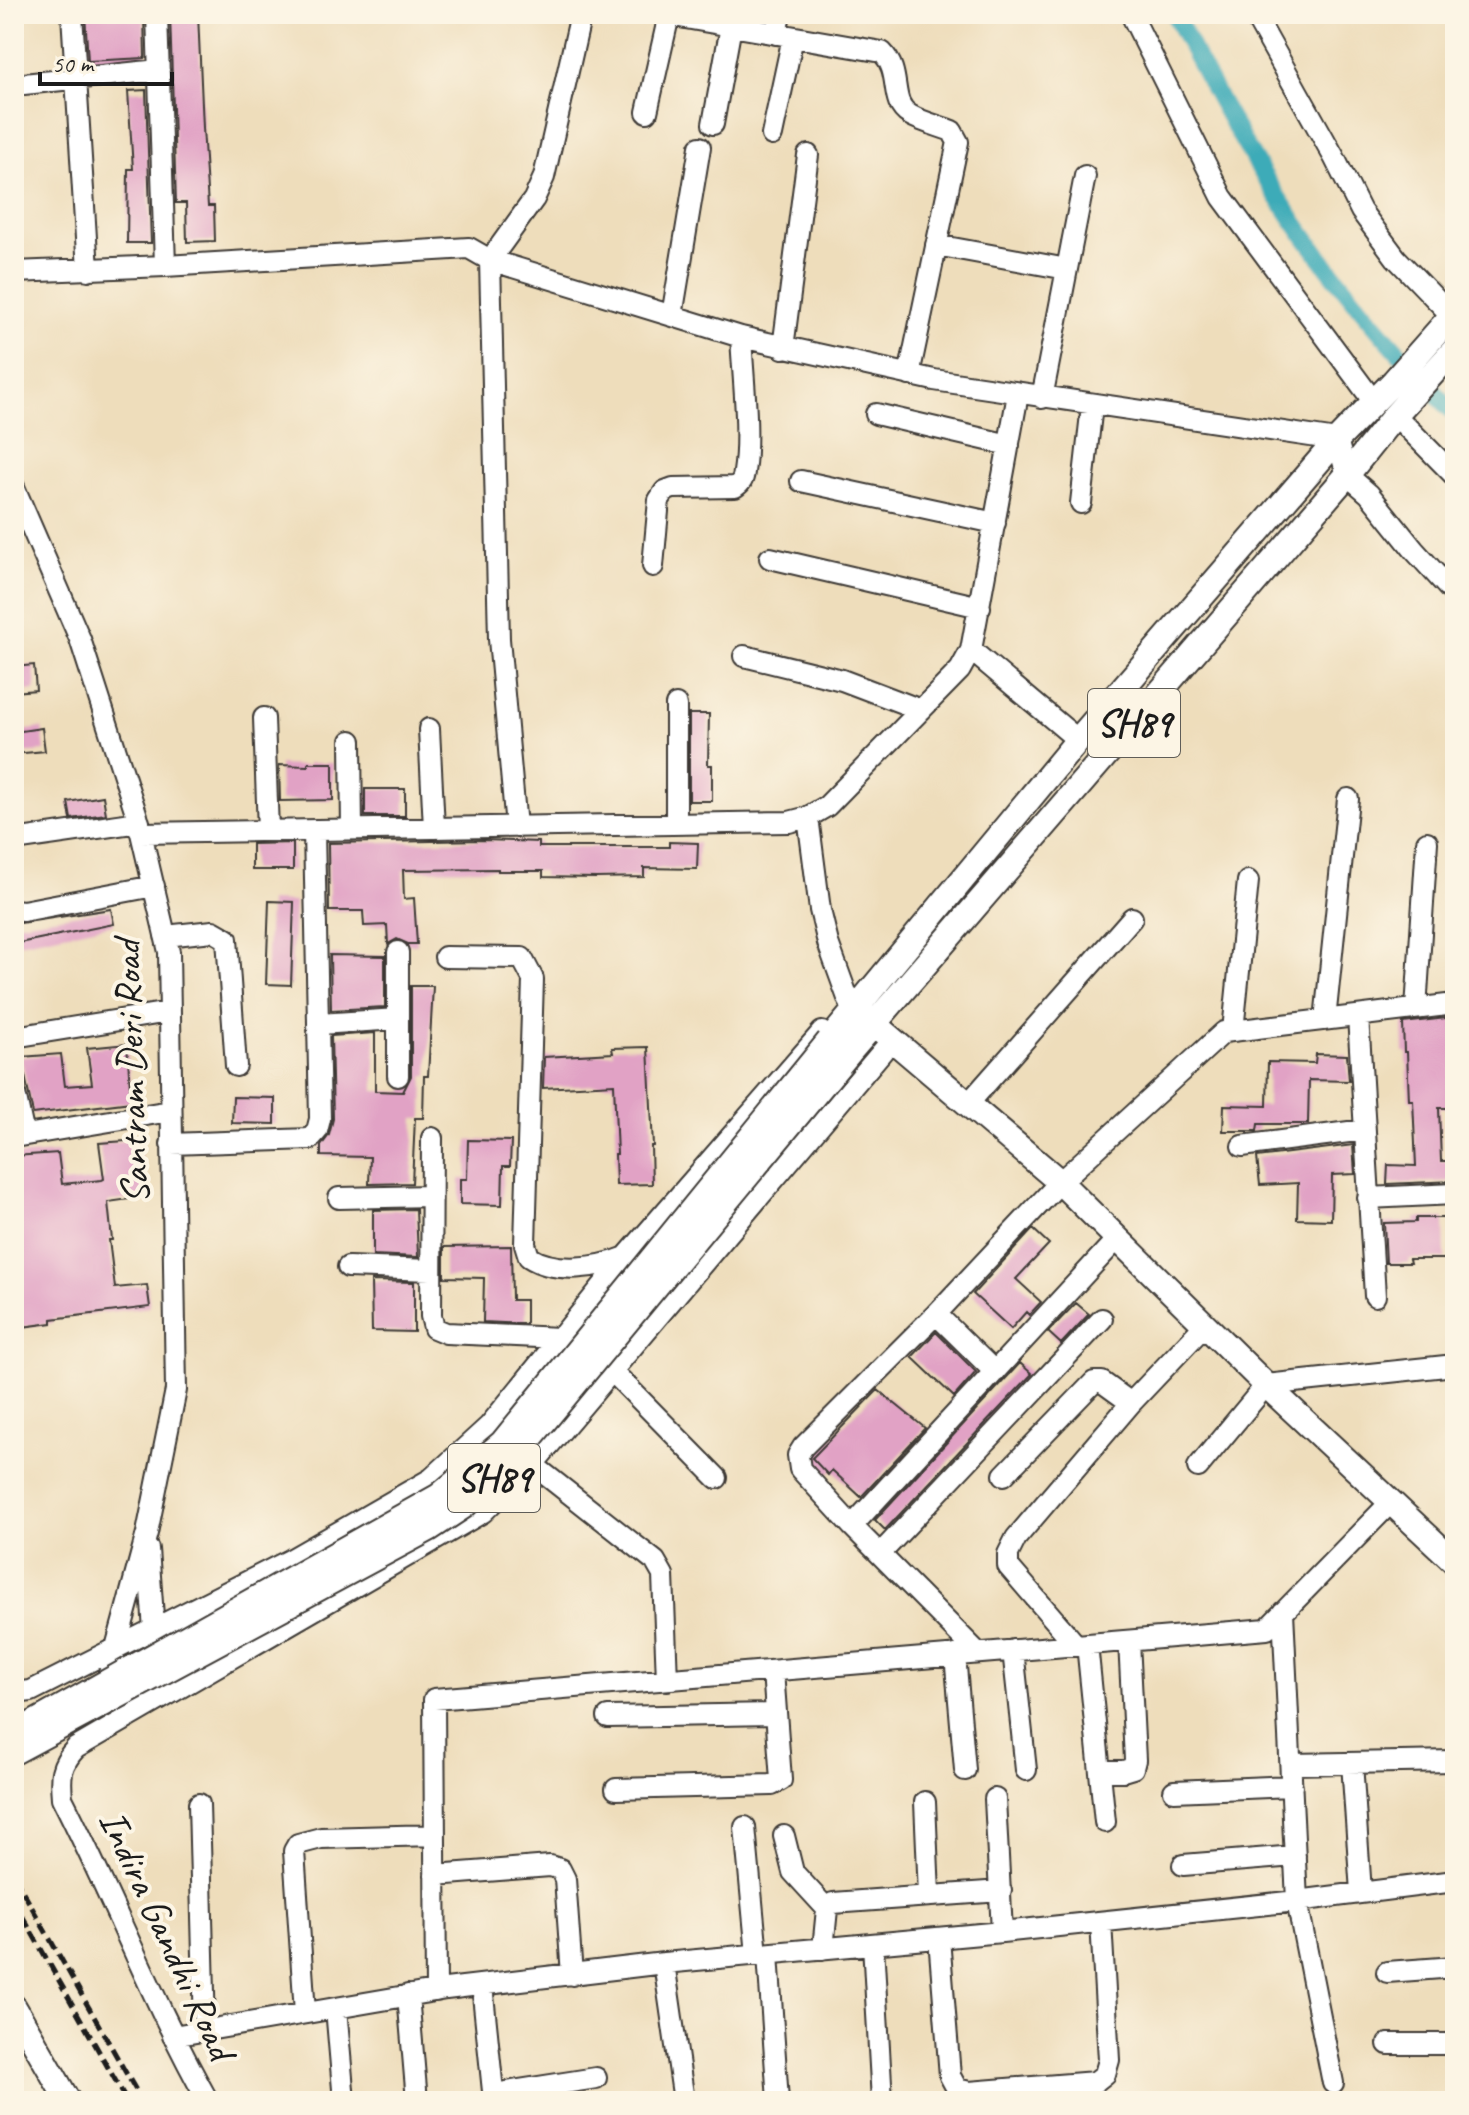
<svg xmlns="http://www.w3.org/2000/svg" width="1469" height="2115" font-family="Caveat,sans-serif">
  <rect width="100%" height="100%" fill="#fcf5e5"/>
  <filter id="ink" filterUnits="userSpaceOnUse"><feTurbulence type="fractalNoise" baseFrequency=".0125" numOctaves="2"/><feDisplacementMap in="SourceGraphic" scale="16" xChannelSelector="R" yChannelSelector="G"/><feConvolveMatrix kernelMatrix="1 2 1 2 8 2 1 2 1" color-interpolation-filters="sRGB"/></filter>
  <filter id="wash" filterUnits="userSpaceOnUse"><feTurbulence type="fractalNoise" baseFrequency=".006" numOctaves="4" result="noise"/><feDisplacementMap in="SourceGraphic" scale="32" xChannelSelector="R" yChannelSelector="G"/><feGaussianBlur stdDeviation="1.8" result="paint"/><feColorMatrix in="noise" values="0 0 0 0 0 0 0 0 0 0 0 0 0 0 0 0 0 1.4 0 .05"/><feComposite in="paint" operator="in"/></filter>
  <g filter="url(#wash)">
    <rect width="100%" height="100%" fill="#edb"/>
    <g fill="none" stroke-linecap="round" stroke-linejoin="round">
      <path stroke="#3cabb8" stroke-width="18" d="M1174 14C1210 84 1249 157 1294 221 1342 290 1398 353 1455 414"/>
    </g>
    <g id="blocks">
      <path fill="#e1a2c5" d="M85 14H144L145 58 88 61Z
        M170 14H198L203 128 208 206H214L215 241 187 242 186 203H176Z
        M146 90 151 243H127L128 169H133L128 91Z
        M34 665 36 690 14 692V667Z
        M689 714H709L708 765H712V801H689Z
        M42 728 45 751 14 754V732Z
        M308 763H333V800L280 801 279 765 308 766Z
        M365 789H405V816H365Z
        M103 796 106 814 71 819 68 802Z
        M484 840 539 842V847H669V842L698 843 697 869 644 868V877L596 878 543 877V871H498V869L403 870 404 899 414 898 417 944H408L397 939 388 944 387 925 364 926 363 911H329L328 843Z
        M293 843V870H252V844Z
        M269 901 294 902 291 985 266 984Z
        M111 909 114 924 14 944V924Z
        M330 955 385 956V1007L331 1010Z
        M411 986H433L428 1076H424L423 1118H415L412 1183 369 1184 370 1157 321 1156V1146L329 1135 333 1119 331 1036 375 1033V1091L403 1092 411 1076Z
        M1455 1017V1108H1439L1441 1161H1455V1181L1387 1184 1388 1165 1416 1166 1413 1100H1409L1407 1052H1404L1403 1023Z
        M127 1044 131 1102 33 1114 21 1057 61 1054 65 1086 92 1084 87 1048Z
        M648 1047 653 1146H651L652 1184 616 1185 615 1154H617L614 1084 543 1088 544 1057 613 1053 612 1048Z
        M1316 1054 1347 1055 1349 1081 1309 1080 1308 1124H1258L1257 1131H1223L1224 1105 1267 1106 1268 1062 1315 1063Z
        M233 1097 275 1098V1124L232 1123Z
        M139 1140 144 1197 108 1202 112 1240H109L115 1288 147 1285 150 1307 52 1319V1323L14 1328V1156L58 1153 62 1184 102 1180 104 1179 99 1143Z
        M468 1140 511 1141 510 1166H503L502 1205 460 1204V1179H467Z
        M1353 1145 1355 1174 1332 1175 1331 1220 1297 1219 1298 1183 1260 1185 1257 1157Z
        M416 1209 418 1257 373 1255V1210Z
        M1416 1218H1444L1445 1259H1409L1410 1263H1386L1384 1223 1416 1222Z
        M1033 1229 1049 1244 1016 1279 1041 1302 1029 1315 1026 1312 1011 1329 973 1294Z
        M511 1246 512 1300H526V1324L483 1322 484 1278 444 1277V1247Z
        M371 1281 414 1282V1332L372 1331Z
        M1076 1303 1089 1314 1061 1344 1048 1332Z
        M936 1332 976 1372 954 1397 912 1357Z
        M1020 1363 1032 1374 885 1530 875 1520Z
        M878 1390 925 1428 861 1497 832 1470 828 1475 812 1458Z"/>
    </g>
  </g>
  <g filter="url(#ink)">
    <use href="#blocks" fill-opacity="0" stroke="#3c3934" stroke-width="2"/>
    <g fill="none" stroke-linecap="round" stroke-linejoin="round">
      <g stroke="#3c3934" stroke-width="24">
        <path id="minor" d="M72 14 88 270
          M157 14 165 266
          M662 14 882 52C903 73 888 102 910 115 922 122 939 126 952 131L958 142 909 375
          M1131 14 1222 197 1374 402
          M1254 14 1334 157 1361 211 1396 258 1452 316
          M776 34 780 14
          M14 85 159 70
          M647 112 669 15
          M713 124 731 26
          M772 135 793 37
          M936 245 1067 269
          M14 272 165 266 469 248 490 260 741 337 934 380 1337 440 1347 475 1369 494 1414 550 1455 595
          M672 316 700 147
          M783 348 808 155
          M1042 398 1085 176
          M876 414 1009 445
          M1395 415 1455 476
          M801 481 995 523
          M14 487 80 639 137 816 169 952 176 1390 147 1533 104 1692
          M1081 503 1092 405
          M770 558 980 607
          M653 566 659 500 665 491 673 488 735 487C741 483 743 480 744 472 750 434 743 377 741 337
          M971 650 1078 740
          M744 656 842 680 921 710
          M264 718 268 831
          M429 729 434 828
          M351 741 352 830
          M808 817 820 910 828 943 849 1001
          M676 824V705
          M516 827 499 639 490 260 534 199 544 177 581 14
          M141 833 789 822 808 817 827 806 960 670 971 650 1018 394
          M14 840 139 822
          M14 910 23 911 154 886
          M165 936 213 931 227 939 236 1066
          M398 952V1076
          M445 957 522 958 533 979 525 1244 529 1257C555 1274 599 1268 626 1257
          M1416 1009 1427 842
          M1358 1016 1375 1296
          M1325 1020 1348 799
          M319 1024 398 1019
          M1233 1031 1248 881
          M14 1037 169 1012
          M14 1089 24 1135
          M968 1104 1132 918
          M14 1137 170 1111
          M432 1138 431 1316 434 1328 446 1333 560 1338
          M171 1144 310 1139 317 1131 320 1119 314 831
          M1242 1146 1364 1130
          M339 1198 431 1196
          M1368 1198 1455 1194
          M348 1267 431 1270
          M936 1314 995 1372
          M611 1370 717 1478
          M532 1464 655 1561 663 1575 667 1680
          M1198 1467 1266 1385 1455 1365
          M1004 1475 1094 1382H1102L1131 1403
          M852 1526 1117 1239
          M148 1549 154 1630
          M880 1554 1102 1319
          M1283 1612 1297 1901 1333 2083
          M1087 1644 1105 1822
          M1076 1645 1008 1566V1554L1016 1538 1131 1403 1205 1325
          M1013 1650 1026 1770
          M978 1653 852 1526 800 1469 798 1455 803 1447 936 1314 1060 1182 1224 1032 1455 1004
          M955 1655 965 1770
          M14 1693 31 1691 290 1560 431 1479 489 1426 626 1257 822 1032
          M608 1717 776 1714
          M1352 1763 1361 1892
          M1291 1764 1455 1761
          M1100 1771H1123L1133 1768 1135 1760 1129 1641
          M616 1789 772 1785 781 1780 773 1671
          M1174 1791 1292 1786
          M995 1799 1002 1932
          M925 1802 929 1895
          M199 1804 205 2030
          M745 1827 757 1955
          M784 1836 793 1872 827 1909
          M1183 1865 1295 1856
          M435 1875 550 1866 560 1869 565 1879 572 1975
          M939 1938 950 2076 957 2089 969 2092 1095 2082 1105 2074 1109 2060 1101 1922
          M873 1944 882 2101
          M823 1949 827 1909 833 1903 1001 1891
          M768 1954 778 2101
          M664 1963 684 2101
          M1387 1972 1455 1967
          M482 1985 494 2101
          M436 1991 434 1699 1267 1629 1392 1501
          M408 1995 417 2101
          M336 2008 344 2101
          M305 2013 294 1851 298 1844 321 1838 435 1835
          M173 2036 446 1989 664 1963 1002 1932 1297 1901 1455 1881
          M1388 2044H1455
          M494 2094 596 2078
          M208 2101C153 2003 113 1898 62 1798 60 1776 60 1765 76 1748L483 1512 540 1456 892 1040"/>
      </g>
      <g stroke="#3c3934" stroke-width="28">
        <path id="major" d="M861 1013 1060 1182 1266 1385 1455 1562
          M829 1041 1078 740 1337 440 1394 381 1455 312
          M849 1053 1347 475 1395 415 1455 349
          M14 2007 68 2101"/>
      </g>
      <use href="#minor" stroke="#fff" stroke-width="20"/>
      <use href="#major" stroke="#fff" stroke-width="24"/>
      <path stroke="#1c1c1c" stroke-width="5" stroke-dasharray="12 6" stroke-linecap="butt" d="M14 1876 142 2101
        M14 1901 127 2101"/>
      <g stroke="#3c3934" stroke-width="28" stroke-linecap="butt">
        <path id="major-bridge" d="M16 1733 439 1496 502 1443 829 1041
          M14 1752 429 1529 464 1506 518 1453 849 1053"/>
      </g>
      <use href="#major-bridge" stroke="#fff" stroke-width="24"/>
    </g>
  </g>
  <g text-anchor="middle" stroke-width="8" stroke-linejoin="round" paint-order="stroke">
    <g fill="#fcf5e5" stroke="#5f5d58" stroke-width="2">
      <rect x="1088" y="689" width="92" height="68" rx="6"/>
      <rect x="448" y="1444" width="92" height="68" rx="6"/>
    </g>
    <g font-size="38" font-weight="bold" fill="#1c1c1c">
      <text x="1134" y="736">SH89</text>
      <text x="494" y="1491">SH89</text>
    </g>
    <g font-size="40" fill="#1c1c1c" stroke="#fcf5e5">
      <text transform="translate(130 1072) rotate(-92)" y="14">Santram Deri Road</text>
      <text transform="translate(168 1934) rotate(65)" y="14">Indira Gandhi Road</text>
    </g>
  </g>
  <rect width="1469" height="2115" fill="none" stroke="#fcf5e5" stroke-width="48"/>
  <path d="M40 72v12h132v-12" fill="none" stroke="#1c1c1c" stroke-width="4"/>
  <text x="52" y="72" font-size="24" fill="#1c1c1c" stroke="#fcf5e5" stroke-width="6" paint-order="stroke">50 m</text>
</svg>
